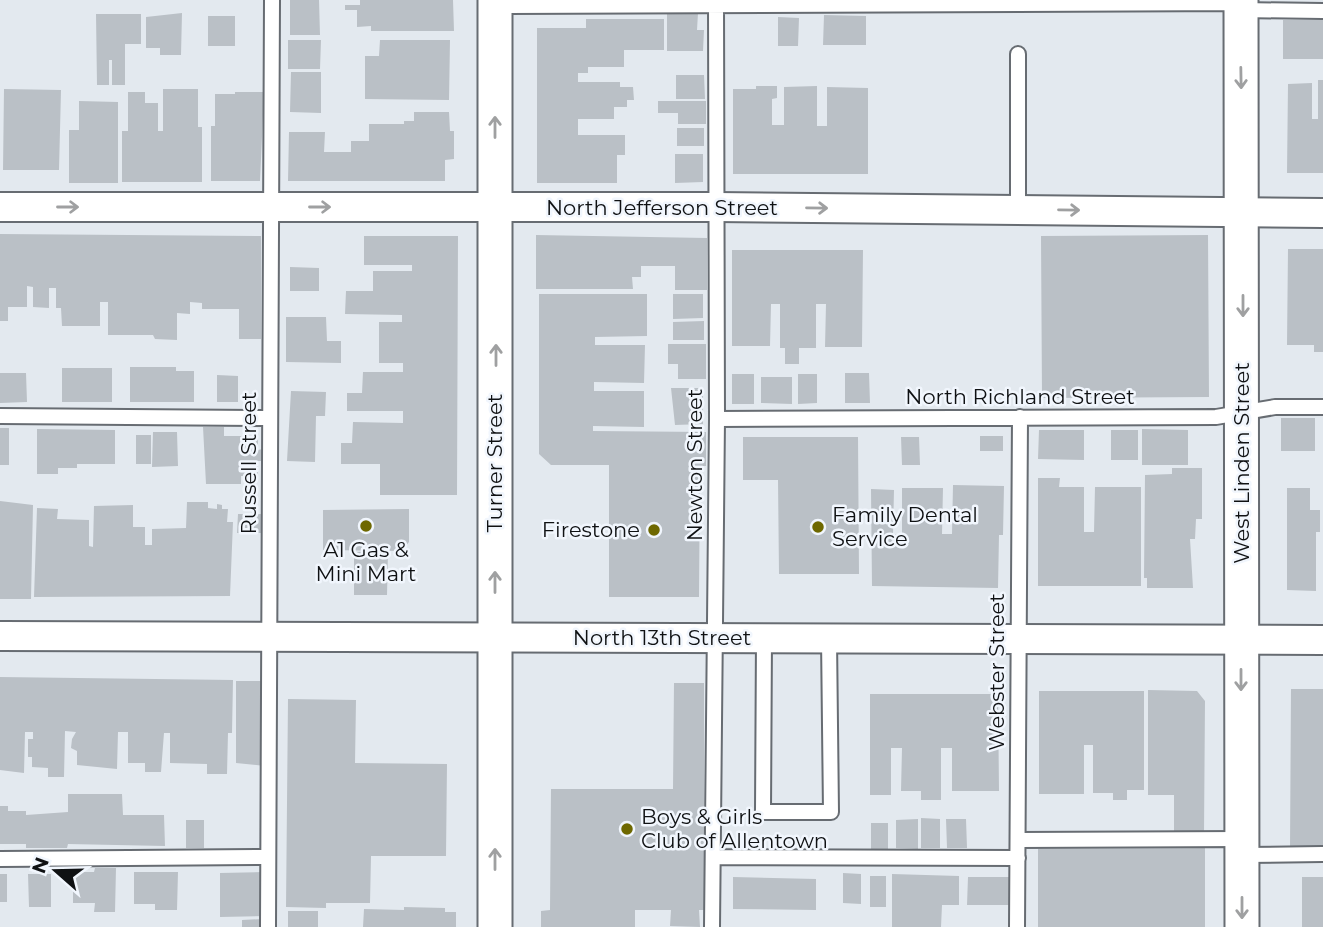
<svg xmlns="http://www.w3.org/2000/svg" width="1323" height="927" font-family="Montserrat,sans-serif">
  <rect width="100%" height="100%" fill="#e3e9ef"/>
  <path fill="#bac0c6" d="M290 0H319L320 35H290Z
    M360 0H453L454 31H371V26L357 27V10H345V5H360Z
    M182 13 181 55H160V48H146V17Z
    M667 13H698L697 30H704L703 51H667Z
    M96 14H141V44H125V85H112V60H109V85H97Z
    M824 15 866 16V45H823Z
    M208 16H235V46H208Z
    M778 17 799 18 798 46H778Z
    M586 19H664V50H624V67H588V73H578V82H620V87H633L634 100H627V107H614V119H578V135H625V155H617V183H537V28H586Z
    M1283 20H1323V59H1283Z
    M288 40H321L320 69H288Z
    M380 40H450L449 100 365 99V56H379Z
    M291 72H321V113L290 112Z
    M676 75H704L705 99H676Z
    M1318 80H1323V173H1287L1288 84 1312 83V119H1318Z
    M756 86H777V98L772 99V125H784V87L817 86V126H827V87L868 88V174H733V89H756Z
    M4 89 61 90 59 170H3Z
    M163 89H198V127H202V182H122V131H128V92H145V103H158V131H163Z
    M235 92H264L260 181H211V126H215V94H235Z
    M79 101 118 102V183H69V130H79Z
    M658 101H706V124H678V113H658Z
    M414 112H449L450 131H454V159L445 160V181H288L289 132H325L324 152H351V141H369V124H404V121H414Z
    M677 128H704V146H677Z
    M675 154H703V182L675 183Z
    M0 234 261 236V339H239V309H202V303L190 302V314L177 313V340L155 339 153 335H108V302H100V326H62L61 308H56V288H49V308L33 307V287L27 286V307H8V321H0Z
    M536 235 707 238V290H675V266H641V277H632L633 289H536Z
    M1208 235 1209 397 1042 398 1041 236Z
    M364 236H458L457 495H380V464H341V443H352L353 422 403 423V411H347V393H362L363 372H403V363H379V322H402V315L345 314 346 291H373V271H412V265H364Z
    M1288 249H1323V352H1314V345H1287Z
    M732 250H863L862 347H825L826 304H816V348H799V364H785V348H780V304H771L770 346H732Z
    M290 267 319 268V291H290Z
    M539 294H647V336L595 337V345H645L644 383 594 382V391H644V427L593 426V431L706 432V466H700L699 597H609V465H551L539 454Z
    M673 294H703V318L673 319Z
    M286 317H326L327 341H341V363L286 362Z
    M704 321V340H673V322Z
    M668 344H706V379H678V364H668Z
    M130 367H176V371H194V402H130Z
    M62 368H112V402H62Z
    M0 373H26L27 402 0 403Z
    M845 373H869L870 403H845Z
    M732 374H754V404H732Z
    M798 374H817V403L798 404Z
    M217 375 238 376V402H217Z
    M761 377H792V404L761 403Z
    M671 388H703V424L675 425Z
    M291 391 326 392 325 416H316L315 462 287 461Z
    M1281 418H1315V451H1281Z
    M203 427H224V436H258V450L263 449V461H258V476H241V484H206Z
    M0 428H9V465H0Z
    M37 429 115 430V464H77V468H58V474H37Z
    M1142 429 1188 430V465H1142Z
    M1039 430H1084V460L1038 459Z
    M1111 430H1138V460H1111Z
    M153 432H177L178 466 152 467Z
    M136 435H151V464H136Z
    M980 436H1003V451H980Z
    M743 437H858L859 574H779L778 480H743Z
    M901 437H919L920 465H902Z
    M1172 468H1202V519H1196L1195 539H1190L1193 588H1147V578H1144L1145 475 1172 474Z
    M1038 478H1060L1059 487H1084V532H1094L1095 487H1141V586H1038Z
    M953 485 1004 486 1003 535H999L998 588 872 586 871 489 894 490 893 534 902 535V488H943L942 534H952Z
    M1287 488H1310V510H1320V532H1316V591L1287 590Z
    M0 501 33 505 31 599H0Z
    M187 502H208V508L217 509V504L222 505V509H228L227 522H233L230 596 34 597 37 508 58 509 57 519 89 520V546L93 547 94 506 133 505V527H145V545H152V529L186 528Z
    M409 509V542L402 551 323 550V510Z
    M238 514H262V533H237Z
    M388 551 387 595H354V552Z
    M0 677 233 680 232 733H228L227 774H207V764L170 763V733H164L161 772H145V763H128V732H118L117 769 77 765V751L71 748 72 739 76 732 65 731 64 777H48V768L32 767V757H28V739H33V732H25L24 773 0 770Z
    M236 681H266L265 766 236 763Z
    M674 683H704V910H699L700 927 670 926 671 910H635V927H541V911L550 910 551 789H673Z
    M1291 689H1323V849H1290Z
    M1148 690 1197 691 1205 701 1204 834 1174 835V795H1148Z
    M1039 691H1144V790H1127V800H1113V793H1093V745H1084V794H1039Z
    M870 694H998L999 791H952V748H941V800H921V791H901L902 748H891V795H870Z
    M288 699 356 700 355 763 447 764 446 856H371L370 903H326V908L286 907Z
    M68 794H122L123 815H164L165 846 68 844 67 848H26V844H0V806H8V811H26V815L68 812Z
    M921 818 940 819V848H921Z
    M918 819V849L896 848V820Z
    M946 819H966L967 848H947Z
    M186 820H204V848H186Z
    M871 823H888V849H871Z
    M1205 848V927H1038V849Z
    M95 868H116L115 912H94L95 903H73V872H94Z
    M134 872H178L177 910H155V904H134Z
    M264 872 266 916 220 917V873Z
    M843 873 861 874V904L843 903Z
    M0 874H7V902H0Z
    M28 874H51V907H29Z
    M892 874 959 876V905H942L941 927H892Z
    M870 876H886V907H870Z
    M733 877 816 879V910L733 909Z
    M968 877H1009V905H967Z
    M1302 877H1323V927H1302Z
    M404 907 445 908V912H456V927H363L364 909 404 910Z
    M288 911H318V927H288Z
    M263 919V927H242V920Z"/>
  <g fill="none" stroke-linecap="round" stroke-linejoin="round">
    <g stroke="#676c72" stroke-width="18">
      <path id="service" d="M495 6 1241 3
        M1240 10 1323 11
        M1018 54V210
        M0 416 270 418
        M717 419 1216 417 1275 407H1323
        M764 638 763 812H831L829 638
        M1018 840 1242 839
        M1242 855 1323 854
        M713 857 1018 858
        M0 859 267 857
        M268 927 272 0
        M712 927 717 419 716 3
        M1017 927 1020 417"/>
    </g>
    <g stroke="#676c72" stroke-width="32">
      <path id="minor" d="M0 207H716L1323 213
        M0 636 1323 640"/>
    </g>
    <g stroke="#676c72" stroke-width="37">
      <path id="tertiary" d="M495 0V927
        M1241 0 1242 927"/>
    </g>
    <use href="#service" stroke="#fff" stroke-width="14"/>
    <use href="#minor" stroke="#fff" stroke-width="28"/>
    <use href="#tertiary" stroke="#fff" stroke-width="33"/>
  </g>
  <defs><path id="oneway-shaft" d="M-6 0H5M1.5-3L5.5 0L1.5 3" fill="none" stroke-width="1.6" stroke-linecap="round" stroke-linejoin="round" transform="scale(1.75)"/></defs>
  <g stroke="#9fa0a1">
    <use href="#oneway-shaft" transform="translate(1241 78) rotate(89)"/>
    <use href="#oneway-shaft" transform="translate(495 127) rotate(-90)"/>
    <use href="#oneway-shaft" transform="translate(68 207)"/>
    <use href="#oneway-shaft" transform="translate(320 207)"/>
    <use href="#oneway-shaft" transform="translate(817 208) rotate(1)"/>
    <use href="#oneway-shaft" transform="translate(1069 210) rotate(1)"/>
    <use href="#oneway-shaft" transform="translate(1243 306) rotate(90)"/>
    <use href="#oneway-shaft" transform="translate(496 355) rotate(-90)"/>
    <use href="#oneway-shaft" transform="translate(495 582) rotate(-90)"/>
    <use href="#oneway-shaft" transform="translate(1241 680) rotate(90)"/>
    <use href="#oneway-shaft" transform="translate(495 859) rotate(-90)"/>
    <use href="#oneway-shaft" transform="translate(1242 908) rotate(90)"/>
  </g>
  <g fill="#6e6800" stroke="#f1f6fd" stroke-width="2.5">
    <circle cx="366" cy="526" r="7"/>
    <circle cx="818" cy="527" r="7"/>
    <circle cx="654" cy="530" r="7"/>
    <circle cx="627" cy="829" r="7"/>
  </g>
  <g text-anchor="middle" stroke-width="5" stroke-linejoin="round" paint-order="stroke">
    <g font-size="21" fill="#0f1113" stroke="#f1f6fd">
      <text x="662" y="215">North Jefferson Street</text>
      <text x="1020" y="404">North Richland Street</text>
      <text transform="translate(249 463) rotate(-90)" y="7">Russell Street</text>
      <text transform="translate(495 463) rotate(-90)" y="7">Turner Street</text>
      <text transform="translate(1242 463) rotate(-90)" y="7">West Linden Street</text>
      <text transform="translate(695 465) rotate(-90)" y="7">Newton Street</text>
      <text x="662" y="645">North 13th Street</text>
      <text transform="translate(997 672) rotate(-90)" y="7">Webster Street</text>
    </g>
    <g font-size="21" fill="#0f1113" stroke="#f1f6fd" text-anchor="start">
      <text x="832" y="522">Family Dental<tspan x="832" dy="24">Service</tspan></text>
      <text x="640" y="537" text-anchor="end">Firestone</text>
      <text x="366" y="557" text-anchor="middle">A1 Gas &amp;<tspan x="366" dy="24">Mini Mart</tspan></text>
      <text x="641" y="824">Boys &amp; Girls<tspan x="641" dy="24">Club of Allentown</tspan></text>
    </g>
  </g>
  <g transform="translate(56 871) rotate(290)" stroke="#f1f6fd" stroke-width="5" paint-order="stroke">
  <path d="M0-5L12 26L0 18L-12 26Z" fill="#0f1113"/>
  <text y="-10" font-size="19" font-weight="bold" text-anchor="middle" fill="#0f1113">N</text>
  </g>
</svg>
